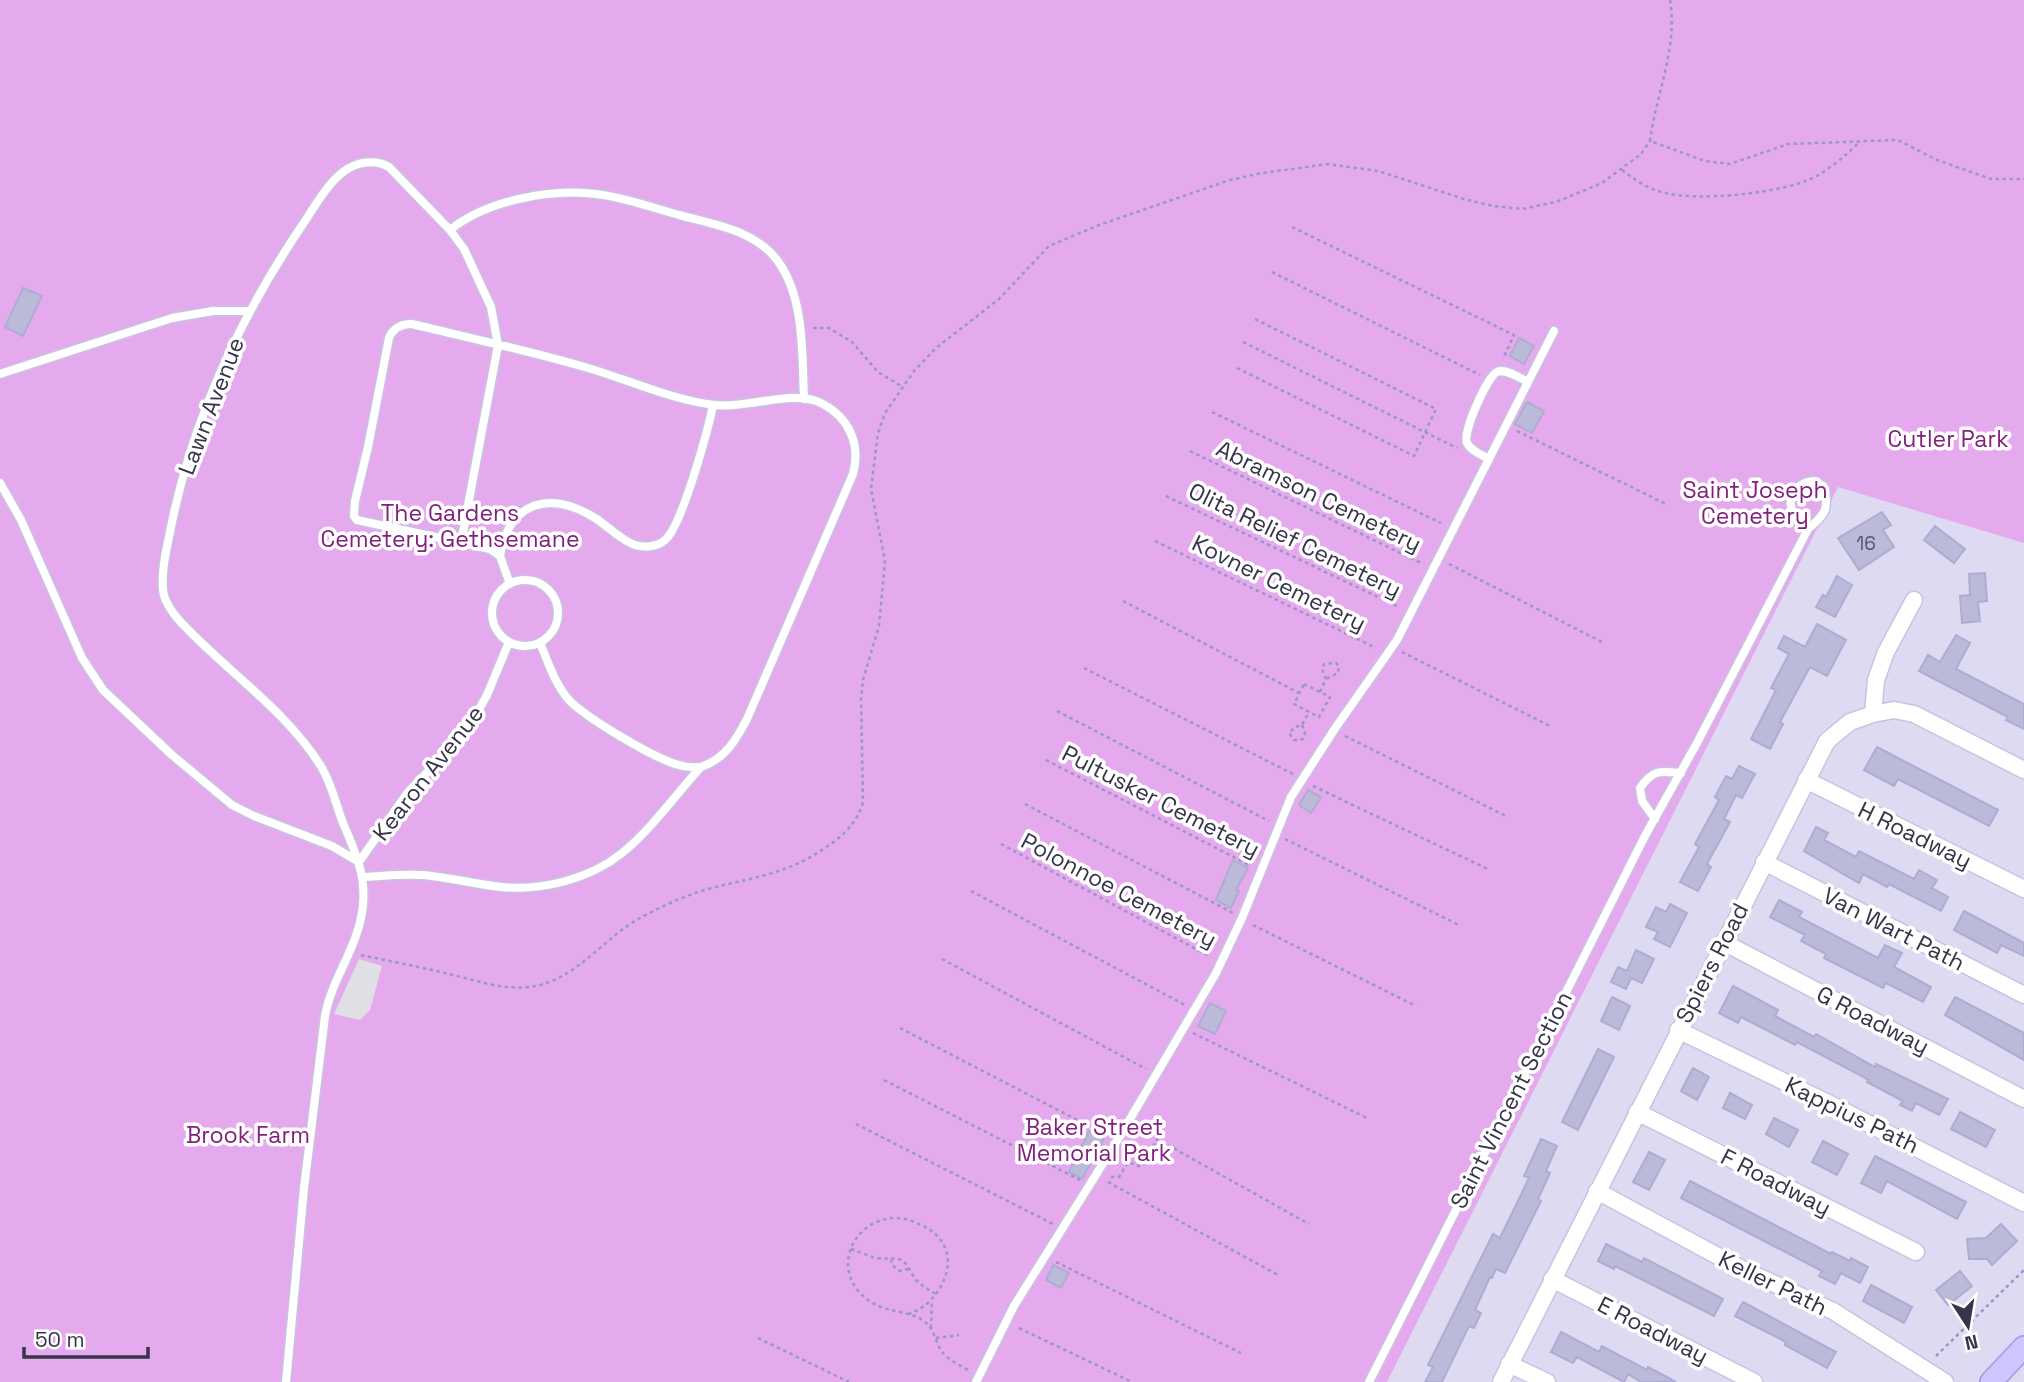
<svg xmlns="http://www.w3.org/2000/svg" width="2024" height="1382" font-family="'Space Grotesk',sans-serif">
  <rect width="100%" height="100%" fill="#e8e6f5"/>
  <path fill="#dddaf1" d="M1838 486 2024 543V1382H1387Z"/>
  <path fill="#e5aaee" d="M0 0H2024V543L1838 487 1387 1382H0Z"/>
  <path fill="#dfdfe5" d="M359 959 382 966 370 1010 360 1020 334 1014Z"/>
  <path fill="#bbbad8" stroke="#aeacd4" stroke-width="2" d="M23 288 42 296 23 336 5 327Z
    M1519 338 1534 346 1524 364 1510 356Z
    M1527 402 1544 411 1532 433 1515 424Z
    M1882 512 1891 525 1883 530 1894 547 1859 570 1838 538Z
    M1935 526 1965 549 1954 563 1924 540Z
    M1985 573 1987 601 1978 602 1980 621 1962 623 1960 596 1970 595 1969 574Z
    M1837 576 1852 585 1835 617 1816 607 1823 595 1826 597Z
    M1817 624 1846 640 1827 676 1810 667 1780 722 1783 724 1770 749 1751 739 1776 690 1771 688 1789 654 1778 648 1784 636 1805 647Z
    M1956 635 1970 643 1956 669 2024 704V729L2006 720 2008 717 1919 671 1928 655 1940 662Z
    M1877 747 1998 810 1989 826 1898 779 1894 786 1864 770Z
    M1739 766 1755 774 1742 798 1736 795 1724 819 1730 822 1707 864 1711 867 1698 891 1680 882 1699 847 1695 844 1719 800 1715 797 1726 776 1732 779Z
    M1308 790 1321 797 1311 813 1299 805Z
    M1816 827 1828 833 1824 840 1856 857 1859 851 1914 879 1919 870 1937 880 1932 888 1948 897 1941 911 1889 884 1887 887 1863 874 1859 883 1804 851Z
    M1233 860 1248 868 1236 890 1239 891 1231 908 1216 900Z
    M1779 900 1802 912 1799 917 1878 958 1885 945 1902 953 1894 967 1931 987 1923 1002 1886 983 1883 988 1824 958 1826 954 1801 941 1805 935 1770 917Z
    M1670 904 1687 913 1670 947 1654 939 1658 932 1646 927 1656 907 1666 912Z
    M1964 911 2024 943V956L2001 945 1997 953 1954 930Z
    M1636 950 1654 959 1642 983 1631 978 1626 989 1611 982 1618 967 1627 971Z
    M1733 986 1778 1010 1775 1016 1814 1037 1816 1034 1875 1067 1876 1064 1948 1099 1939 1115 1916 1103 1912 1111 1900 1105 1903 1101 1867 1082 1868 1080 1858 1074 1797 1042 1795 1045 1741 1017 1738 1023 1719 1013Z
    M1612 997 1630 1006 1619 1030 1601 1021Z
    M1955 997 2024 1033V1060L1945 1015Z
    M1210 1003 1226 1011 1215 1034 1198 1026Z
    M1598 1049 1614 1057 1578 1130 1562 1122Z
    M1693 1068 1709 1077 1697 1100 1681 1091Z
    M1730 1093 1752 1105 1745 1119 1723 1108Z
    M1960 1112 1995 1130 1986 1147 1951 1129Z
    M1774 1118 1798 1130 1789 1147 1766 1134Z
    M1089 1131 1104 1139 1082 1179 1069 1172Z
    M1541 1139 1557 1146 1546 1171 1550 1173 1538 1199 1541 1201 1505 1273 1496 1269 1492 1278 1490 1277 1475 1310 1481 1313 1474 1328 1469 1326 1442 1382H1425L1433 1367 1428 1365 1493 1234 1500 1238 1529 1178 1524 1176Z
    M1823 1141 1848 1154 1837 1175 1812 1162Z
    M1649 1152 1665 1160 1649 1190 1633 1182Z
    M1875 1156 1966 1202 1957 1219 1887 1181 1881 1193 1861 1183Z
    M1690 1181 1831 1254 1832 1252 1850 1261 1851 1258 1868 1267 1860 1283 1841 1273 1835 1284 1819 1276 1822 1271 1681 1198Z
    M2001 1224 2017 1241 1992 1265 1987 1259H1969L1967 1239 1986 1238Z
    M1606 1244 1642 1262 1644 1258 1723 1299 1714 1316 1615 1266 1614 1269 1598 1261Z
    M1053 1265 1069 1273 1061 1288 1046 1280Z
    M1960 1271 1972 1286 1948 1305 1936 1290Z
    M1871 1285 1912 1307 1904 1323 1863 1301Z
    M1743 1302 1836 1352 1827 1368 1785 1345 1786 1342 1735 1316Z
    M1561 1332 1599 1352 1602 1346 1647 1370 1648 1367 1676 1382H1641L1628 1374 1624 1382 1577 1357 1573 1363 1551 1352Z"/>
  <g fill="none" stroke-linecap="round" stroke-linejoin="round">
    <g stroke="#c7c4e0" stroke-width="11">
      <path id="lane" d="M450 230C486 201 550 188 596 194 625 197 655 209 683 216 717 225 755 231 777 260 805 297 802 355 804 399
        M0 374 172 318 213 311H249
        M1489 459C1482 455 1471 451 1467 443 1462 433 1487 377 1497 372 1506 368 1520 378 1528 382
        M1814 481 1823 486C1830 509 1825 515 1808 529 1803 524 1795 518 1793 512 1785 495 1799 482 1814 481Z
        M0 483 21 520 82 658 103 690 172 755 232 805 254 816 332 846 359 862
        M500 556C509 501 550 490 595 518 608 526 620 540 635 545 644 548 657 547 665 540 682 526 708 430 713 405
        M492 613a33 33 0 1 1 66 0a33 33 0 1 1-66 0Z
        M540 643C548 662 555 684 569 700 586 718 651 756 675 764 684 767 692 768 701 767
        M1655 819 1642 801 1640 788C1653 769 1660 771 1681 773
        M359 862 408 792 454 745 473 720 487 695 509 642
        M363 877C382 876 402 874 422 875 448 877 474 884 501 887 542 891 590 879 622 853 651 830 676 794 701 767 725 759 736 740 747 719L853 474C861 444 849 417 821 403 792 389 748 409 715 405 672 400 629 380 588 368 530 351 470 338 412 324 401 324 393 328 389 338L368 447 355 501 354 516 357 520 490 549 500 556 510 584
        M286 1382 304 1188 325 1016C332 977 359 947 363 905 366 875 355 851 343 823 336 805 332 785 322 768 286 709 223 669 177 618 171 610 164 601 163 590 161 568 168 543 172 522 195 413 243 312 305 221 317 203 330 179 349 168 362 161 377 160 389 167L450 230 464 249 491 307 498 345 461 543
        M976 1382 1014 1306 1117 1141 1216 973 1242 918 1291 797 1334 730 1397 640 1554 331
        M1369 1382 1646 834 1697 743 1808 529"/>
    </g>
    <g stroke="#c7c4e0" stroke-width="19">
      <path id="street" d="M1873 714 1876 680 1886 652 1914 600
        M1806 780 2024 889
        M1764 862 2024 995
        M1723 942 2024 1099
        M1678 1030 1834 1106 2024 1203
        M1637 1112 1916 1252
        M1597 1191 1740 1268 1833 1311 1945 1382
        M1552 1279 1754 1382
        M1509 1364 1547 1382
        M1501 1382 1827 741 1850 722 1873 714 1894 710 1914 714 2024 770"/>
    </g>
    <g stroke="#a598e7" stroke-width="24">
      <path id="secondary" d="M1991 1382 2024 1347"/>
    </g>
    <path stroke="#9a97c5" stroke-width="2.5" stroke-dasharray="3.5 3.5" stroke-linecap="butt" d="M1670 0C1678 48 1656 94 1650 141L1705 161 1730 164 1788 144 1898 140 1937 160 1991 179H2024
      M1622 170C1635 180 1648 189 1665 193 1700 201 1768 194 1803 182 1822 176 1846 156 1859 142
      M1292 227 1514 335 1503 359
      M1272 272 1480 375
      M813 328H829L852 342 878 372 903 387
      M1243 342 1457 448
      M1237 368 1414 456 1436 409 1255 319
      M1212 412 1441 523
      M1517 431 1668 505
      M1190 451 1421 563
      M1166 496 1399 607
      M1155 541 1376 648
      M1449 564 1602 642
      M1123 601 1299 693
      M1402 652 1552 727
      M1084 668 1293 774
      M1304 684 1330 697 1319 717 1294 704Z
      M1320 692 1326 679 1322 669 1324 664 1336 663 1339 666 1338 673 1326 679
      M1057 711 1269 821
      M1302 725 1305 734 1303 739 1294 740 1289 733 1295 727 1302 725 1309 712
      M1345 736 1508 817
      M1046 760 1249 865
      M1313 786 1490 870
      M1025 804 1233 913
      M1285 839 1461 926
      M1001 844 1209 956
      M971 891 1185 1005
      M1253 925 1416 1006
      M361 955C390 961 420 967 449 974 475 980 501 990 528 987 574 983 603 938 640 918 662 906 684 896 708 889 745 879 781 875 814 855 835 842 857 827 863 802L861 699 863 680 879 626 885 561 871 489 878 433 885 413 914 371 936 348 999 299 1049 246 1099 225 1230 180 1257 174 1327 164 1378 171 1464 199 1493 206 1522 209 1556 202 1602 183 1641 154 1650 141
      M942 959 1146 1069
      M900 1028 1108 1136
      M1193 1033 1369 1119
      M884 1080 1080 1180
      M856 1124 1053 1224
      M1111 1177H1119L1128 1162 1141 1167 1157 1139 1309 1224
      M1108 1182 1280 1276
      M851 1249 875 1258 891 1259 892 1265 900 1271 908 1269
      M891 1259C907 1256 908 1270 916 1280 922 1286 929 1290 936 1294
      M1056 1262 1241 1353
      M908 1314C936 1307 962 1264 939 1238 934 1231 925 1227 917 1223 870 1201 825 1257 861 1294 882 1315 905 1308 924 1321 935 1329 935 1343 943 1353 950 1361 961 1366 970 1371
      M931 1328 932 1300
      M1019 1328 1132 1382
      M758 1338 849 1382
      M936 1338 959 1335
      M1936 1356 2024 1270"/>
    <use href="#lane" stroke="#fff" stroke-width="8"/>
    <use href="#street" stroke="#fff" stroke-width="16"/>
    <use href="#secondary" stroke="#d0c6ff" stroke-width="21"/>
  </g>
  <g text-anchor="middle" stroke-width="7" stroke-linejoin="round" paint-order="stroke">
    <g font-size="19" fill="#56566d">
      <text x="1866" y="550">16</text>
    </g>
    <g font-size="23" fill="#353449" stroke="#fff">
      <text transform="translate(211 406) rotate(-69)" y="8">Lawn Avenue</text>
      <text transform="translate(1319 496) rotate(26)" y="8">Abramson Cemetery</text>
      <text transform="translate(1295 540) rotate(26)" y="8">Olita Relief Cemetery</text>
      <text transform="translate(1279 583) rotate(26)" y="8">Kovner Cemetery</text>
      <text transform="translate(428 773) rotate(-52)" y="8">Kearon Avenue</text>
      <text transform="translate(1161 801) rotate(27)" y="8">Pultusker Cemetery</text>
      <text transform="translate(1915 835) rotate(26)" y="8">H Roadway</text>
      <text transform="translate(1119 890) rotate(28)" y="8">Polonnoe Cemetery</text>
      <text transform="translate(1894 929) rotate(27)" y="8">Van Wart Path</text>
      <text transform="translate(1712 963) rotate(-63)" y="8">Spiers Road</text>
      <text transform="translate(1873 1020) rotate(27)" y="8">G Roadway</text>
      <text transform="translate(1511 1100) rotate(-63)" y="8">Saint Vincent Section</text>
      <text transform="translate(1852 1115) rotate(26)" y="8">Kappius Path</text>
      <text transform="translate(1776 1182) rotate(27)" y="8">F Roadway</text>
      <text transform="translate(1773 1283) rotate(26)" y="8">Keller Path</text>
      <text transform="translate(1653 1330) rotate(27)" y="8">E Roadway</text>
    </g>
    <g font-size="23" fill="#82207d" stroke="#fff">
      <text x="1948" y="447">Cutler Park</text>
      <text x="1755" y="498">Saint Joseph<tspan x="1755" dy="26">Cemetery</tspan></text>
      <text x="450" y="521">The Gardens<tspan x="450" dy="26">Cemetery: Gethsemane</tspan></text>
      <text x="1094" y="1135">Baker Street<tspan x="1094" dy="26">Memorial Park</tspan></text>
      <text x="248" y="1143">Brook Farm</text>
    </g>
  </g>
  <g transform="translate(1968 1326) rotate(168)" stroke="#ffffff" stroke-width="5" paint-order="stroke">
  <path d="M0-5L12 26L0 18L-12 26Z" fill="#353449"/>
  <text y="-10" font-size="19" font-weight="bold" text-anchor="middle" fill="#353449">N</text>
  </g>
  <path d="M24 1347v10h124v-10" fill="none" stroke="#353449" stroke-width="3.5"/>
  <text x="35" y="1347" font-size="21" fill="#353449" stroke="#ffffff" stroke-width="5" paint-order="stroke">50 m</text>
</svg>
